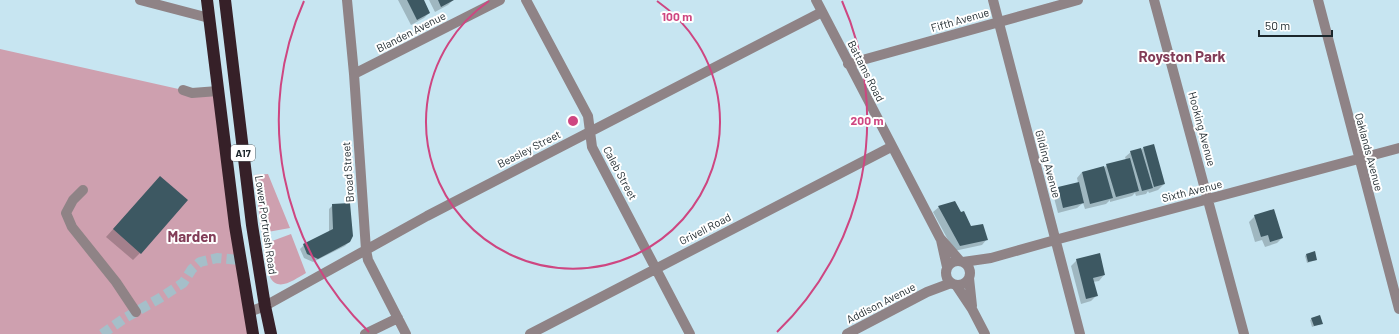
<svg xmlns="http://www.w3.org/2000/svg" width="1399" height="334" font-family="Barlow,sans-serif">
  <rect width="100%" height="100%" fill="#c7e5f1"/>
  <path fill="#cea0af" d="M0 49 183 90 218 91 253 334H0Z
    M268 174 290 228 262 233 254 175Z
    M291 234 306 273C295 279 278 293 270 277L264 244Z"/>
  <path fill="#0003" d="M398 0H423L429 13 424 18 411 25Z
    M429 0H453L448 5 435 12Z
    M1143 148 1164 184 1158 190 1149 193 1148 191 1146 194 1136 196 1135 193 1132 196 1110 202V200L1106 204 1085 209 1083 203 1077 208 1058 213 1053 194 1059 188 1078 183 1077 178 1082 172 1104 168 1107 165 1126 160 1125 157 1131 152 1141 150Z
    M160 177 140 253 133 260 106 237Z
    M333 205 349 242 345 246 313 262 304 258 300 249 304 245 329 232V209Z
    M939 207 961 213 971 227 987 239 982 245 954 251 933 212Z
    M1255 216 1282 238 1277 243 1265 247 1262 240 1255 242 1249 222Z
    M1306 255 1316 260 1307 263 1305 256Z
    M1077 260 1104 275 1099 281 1093 282 1097 295 1091 301 1081 304 1071 266Z
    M1312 319 1321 324 1312 327 1310 320Z"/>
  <path fill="#3d5862" d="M407 0H424L430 13 417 20Z
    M438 0H454L441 7Z
    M1154 144 1165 184 1154 187 1143 147Z
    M1141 148 1153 188 1142 191 1130 151Z
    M1130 158 1139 191 1116 197 1106 164Z
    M1104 166 1113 198 1090 204 1082 172Z
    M160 176 188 200 141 254 113 229Z
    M1079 182 1084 203 1063 208 1058 187Z
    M955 201 961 212 964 211 971 226 983 224 988 240 960 246 938 206Z
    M350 203 353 236 350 242 318 259 307 254 303 244 333 229 332 204Z
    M1274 209 1283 238 1270 242 1268 235 1261 237 1254 215Z
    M1315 251 1317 260 1308 262 1306 254Z
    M1100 253 1105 275 1093 278 1098 296 1086 299 1076 259Z
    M1320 315 1323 324 1314 326 1311 318Z"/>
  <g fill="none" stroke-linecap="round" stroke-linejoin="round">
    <path stroke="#a5bfc9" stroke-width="10" stroke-dasharray="10 5" stroke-linecap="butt" d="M102 334 125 318 160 298 183 283 192 269 200 262 217 258 240 260"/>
    <path stroke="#8f8386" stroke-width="10" d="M140 0 209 18
      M347 0 354 74 366 250 368 260 406 334
      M526 0 588 116 592 147 690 334
      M816 0 940 238 960 261
      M993 0 1080 334
      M1154 0 1244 334
      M1318 0 1399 309
      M848 64 1078 0
      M354 74 500 0
      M183 90 192 93 218 91
      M83 190 73 200 66 213 72 227 116 282 136 312
      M941 240 947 267
      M946 273a12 12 0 1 1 24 0a12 12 0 1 1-24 0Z
      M963 262 991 258 1055 240 1399 148
      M969 278 972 306
      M956 285 972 309 985 334
      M249 312 265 306 427 216 822 12
      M365 334 398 318
      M530 334 891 147
      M847 334 927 292 951 283"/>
    <path stroke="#362028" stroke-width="12" d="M207 0 235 226 253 334
      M225 0 252 225 265 306 271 334"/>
  </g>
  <g fill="none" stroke="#ce4681" stroke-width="2">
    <path d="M657 1A147 147 0 1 1 489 1"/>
    <path d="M369 332A294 294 0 0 1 304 1M842 1A294 294 0 0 1 777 332"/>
  </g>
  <g text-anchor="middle" stroke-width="4" stroke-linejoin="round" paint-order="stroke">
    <rect fill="#fff" stroke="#5f676b" stroke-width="1" x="231" y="145" width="24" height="16" rx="3"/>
    <g font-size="10" font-weight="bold" fill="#1b262b">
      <text x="243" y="157">A17</text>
    </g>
    <g font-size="11" fill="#1b262b" stroke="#fff">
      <text transform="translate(960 20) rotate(-16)" y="4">Fifth Avenue</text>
      <text transform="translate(411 32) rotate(-27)" y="4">Blanden Avenue</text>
      <text transform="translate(866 71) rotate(63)" y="4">Battams Road</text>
      <text transform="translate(1202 129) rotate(75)" y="4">Hooking Avenue</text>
      <text transform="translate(529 149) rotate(-27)" y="4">Beasley Street</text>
      <text transform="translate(1369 152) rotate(75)" y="4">Oaklands Avenue</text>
      <text transform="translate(1048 164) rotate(75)" y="4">Gilding Avenue</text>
      <text transform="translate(348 172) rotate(-94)" y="4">Broad Street</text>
      <text transform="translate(620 173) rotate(62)" y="4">Caleb Street</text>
      <text transform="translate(1192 191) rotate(-14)" y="4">Sixth Avenue</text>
      <text transform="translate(266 225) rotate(82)" y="4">Lower Portrush Road</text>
      <text transform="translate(705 229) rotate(-27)" y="4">Grivell Road</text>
      <text transform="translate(881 303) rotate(-27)" y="4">Addison Avenue</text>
    </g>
    <g font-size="15" font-weight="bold" fill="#823d58" stroke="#fff">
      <text x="1182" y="62">Royston Park</text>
      <text x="192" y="242">Marden</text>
    </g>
  </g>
  <circle cx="573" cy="121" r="6" fill="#ce4681" stroke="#fff" stroke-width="2"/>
  <g font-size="12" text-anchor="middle" font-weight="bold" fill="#ce4681" stroke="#fff" stroke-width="4" stroke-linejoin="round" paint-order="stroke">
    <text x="677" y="21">100 m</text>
    <text x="867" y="125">200 m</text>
  </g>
  <path d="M1259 30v6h73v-6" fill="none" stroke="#1b262b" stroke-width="2"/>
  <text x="1265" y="30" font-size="12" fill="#1b262b" stroke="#ffffff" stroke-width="3" paint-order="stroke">50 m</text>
</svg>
